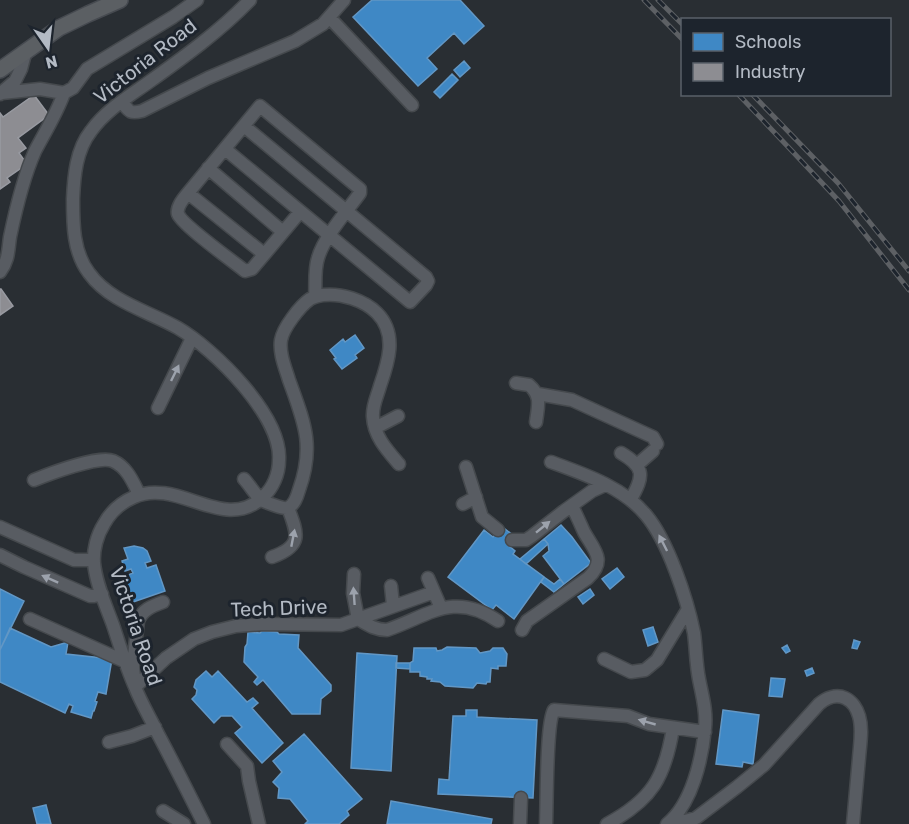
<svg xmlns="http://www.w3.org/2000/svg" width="909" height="824" font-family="Rubik,sans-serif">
  <rect width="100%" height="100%" fill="#292e33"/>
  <path fill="#3f88c5" stroke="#6297c5" stroke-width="1.5" d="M372 0H460L484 26 464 44 454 33 427 58 437 69 418 86 353 17Z
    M464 61 470 68 460 77 454 70Z
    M452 74 458 80 440 98 434 92Z
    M355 335 364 348 355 355 357 358 342 369 334 359 336 358 330 350 343 339 345 342Z
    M500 525 514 536 508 545 515 551 513 554 544 577 514 619 496 605 492 610 448 577 484 530 493 537Z
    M561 525 572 537 591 563 564 584 543 556 549 551 548 544 544 539Z
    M544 539 548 544 526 564 520 559Z
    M134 546 143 548 147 551 151 561 145 563 147 568 156 565 165 591 133 602 124 577 133 573 131 569 125 571 122 561 128 559 124 548Z
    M617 568 624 577 610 589 602 579Z
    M544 577 554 584 560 579 564 584 554 592 541 582Z
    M0 589 24 601 0 650Z
    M590 589 594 595 583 604 578 597Z
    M653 627 658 642 648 646 643 630Z
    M10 628 51 647 68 642 66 654 112 659 106 694 98 692 95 701 97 702 94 711H93L91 718 71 712 73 706 69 704 65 713 0 682V650Z
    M262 631 277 632 279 634 299 635 298 648 331 685V691L321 699 320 714H292L263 680 257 685 254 682 258 677 244 662 245 647 247 644 248 632 260 633Z
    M854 640 860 642 857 649 852 648Z
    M787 645 790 651 786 653 782 648Z
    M447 647 476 648 480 653 490 651 493 648H503L507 654 506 666H498V669L491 668 490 682H487L486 684 477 683 473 688 445 686 440 682 431 681 432 679H427V677L420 676V672H410V663L413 661 414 648H436L437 651 442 650Z
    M357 653 397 656 391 771 351 768Z
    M396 663H410V669L396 668Z
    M812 668 814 673 807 676 805 671Z
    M206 671 212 677 218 671 247 702 253 698 258 703 252 708 283 743 262 763 235 733 242 727 232 716H221L214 723 192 699 196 695 197 690 194 687 196 680Z
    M771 678 785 679 782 697 769 696Z
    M466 710H477V717L537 720 533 798 438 794 439 779 449 780 453 716H466Z
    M723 710 759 715 753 764 743 762 742 767 716 764Z
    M304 734 362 799 347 811 349 815 339 824H305L308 821 290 799 278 798 279 788 273 782 282 772 273 761Z
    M391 801 492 819 491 824H387Z
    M46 805 51 824H37L33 808Z"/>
  <path fill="#8d8d92" stroke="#989aa1" stroke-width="1.5" d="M34 95 49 115 18 138 26 148 19 153 27 164 7 178 10 182 0 189V113L3 117Z
    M0 289H1L13 306 0 315Z"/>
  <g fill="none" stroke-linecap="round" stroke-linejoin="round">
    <g stroke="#45494d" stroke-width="15">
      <path id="minor" d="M329 17 412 105
        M2 93 40 89 64 93
        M0 94 15 81 21 69 26 50
        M122 102C129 111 129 114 142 111L208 78 295 41 323 24 344 0
        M225 149 410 302 426 285 428 281 426 277 244 126
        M208 168 283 232
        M188 193 264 254
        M300 212 252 269 245 271C234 262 182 225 178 214 176 207 184 198 188 193L260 106 360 189V193C347 211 324 237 318 258 314 270 316 284 315 297
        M0 272C9 260 8 250 10 237 16 208 23 178 35 151 45 132 57 113 64 93L73 88 87 69 173 17 197 0
        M516 383 529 385C542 396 538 406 536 422
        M538 394 572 400 653 437 657 444
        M158 408 192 338
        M375 428 398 416
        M621 453C645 467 644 476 631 499
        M551 462C584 474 623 487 646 515 668 541 687 599 694 633 696 648 696 664 699 679 702 695 707 711 705 728 702 759 692 804 667 824
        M637 465 653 451
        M466 467 482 517 498 530
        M244 479C248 483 258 498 261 500 265 502 283 509 287 508 294 506 297 497 299 490 315 445 304 422 289 380 285 367 279 353 281 340 283 328 300 306 310 299 314 297 318 296 323 295 341 293 364 300 377 313 398 334 388 363 380 386 377 397 372 406 373 417 374 436 387 450 399 464
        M34 480C49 474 99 455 113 461 127 467 133 482 139 494
        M463 504 476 497
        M0 527 74 560H94
        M512 540H526L532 536 564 511 592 491 605 485
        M0 555 24 567 90 596H94L102 594
        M272 557C303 546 298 534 288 508
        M354 574 353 593 358 619
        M428 578 441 608
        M391 586 393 605
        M30 619 126 662
        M358 619C368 625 375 630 387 630 430 615 454 591 498 621
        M522 630 527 621 588 578C607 560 594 550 584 532 580 523 576 514 572 506
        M604 659 631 672 645 670 657 660 688 609
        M134 677 133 666 138 621C142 610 152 606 163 602
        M135 687 166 658 194 639 212 632 236 626 263 624 341 625 434 592
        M109 742 132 736 155 727
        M227 744 247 766 249 781 259 824
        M163 811 184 824
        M675 817 681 821H685L696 818 737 787 764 765 819 704C826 698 836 694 845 698 852 701 857 709 859 716 863 729 860 744 859 758 857 780 855 802 853 824
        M204 824C189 794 174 764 158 734 151 719 141 703 135 687 126 667 120 646 113 625 106 606 96 584 94 563 93 550 97 535 104 524 111 511 120 503 134 497 178 477 224 534 263 497 273 488 279 474 279 460 282 416 214 349 178 328 148 311 110 302 89 273 73 252 73 224 73 199 74 176 76 150 91 131 106 110 128 97 149 82 184 57 220 31 250 0
        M520 824 521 798
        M546 824C547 804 546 722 554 710L628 716 649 724 705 732
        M607 824C652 800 665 777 673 728"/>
    </g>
    <g stroke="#464a50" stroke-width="18">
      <path id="major" d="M0 70 59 28 88 14 120 0"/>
    </g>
    <use href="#minor" stroke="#585c62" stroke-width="12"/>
    <use href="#major" stroke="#5b5f63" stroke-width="15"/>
    <g stroke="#5d6064" stroke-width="5">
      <path id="rail" d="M644 0 682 39
        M658 0 682 24
        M738 94 792 151 839 201 909 290
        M752 94 838 183 909 271"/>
    </g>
    <use href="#rail" stroke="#1d242d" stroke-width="3" stroke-dasharray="9" stroke-linecap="butt"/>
  </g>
  <defs><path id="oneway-solid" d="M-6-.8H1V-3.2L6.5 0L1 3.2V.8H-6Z" transform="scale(1.5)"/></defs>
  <g fill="#9ca2ac">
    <use href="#oneway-solid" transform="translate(175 373) rotate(-64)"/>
    <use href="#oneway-solid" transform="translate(543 527) rotate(-39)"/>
    <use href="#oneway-solid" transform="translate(293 538) rotate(-79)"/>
    <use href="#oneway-solid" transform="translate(663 543) rotate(-117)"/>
    <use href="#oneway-solid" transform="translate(50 579) rotate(-156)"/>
    <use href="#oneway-solid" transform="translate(354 596) rotate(-94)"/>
    <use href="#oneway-solid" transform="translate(647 722) rotate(-164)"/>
  </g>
  <g text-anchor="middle" stroke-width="6" stroke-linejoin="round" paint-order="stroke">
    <g font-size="20" fill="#b3bac4" stroke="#1d242d">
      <text transform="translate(145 61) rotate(-38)" y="7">Victoria Road</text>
      <text transform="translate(279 608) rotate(-2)" y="7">Tech Drive</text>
      <text transform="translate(136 626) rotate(71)" y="7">Victoria Road</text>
    </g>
  </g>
  <rect x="681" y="18" width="210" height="78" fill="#1d242d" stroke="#596069" stroke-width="1.5"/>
  <rect x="693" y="33" width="30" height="18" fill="#3f88c5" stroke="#596069" stroke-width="1.5"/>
  <text x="735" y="48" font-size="18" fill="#b3bac4">Schools</text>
  <rect x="693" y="63" width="30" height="18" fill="#8d8d92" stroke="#596069" stroke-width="1.5"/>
  <text x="735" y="78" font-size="18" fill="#b3bac4">Industry</text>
  <g transform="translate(48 48) rotate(166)" stroke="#1d242d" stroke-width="4.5" paint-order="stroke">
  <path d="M0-4.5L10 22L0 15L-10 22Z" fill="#b3bac4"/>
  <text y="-9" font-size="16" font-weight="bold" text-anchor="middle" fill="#b3bac4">N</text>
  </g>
</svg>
